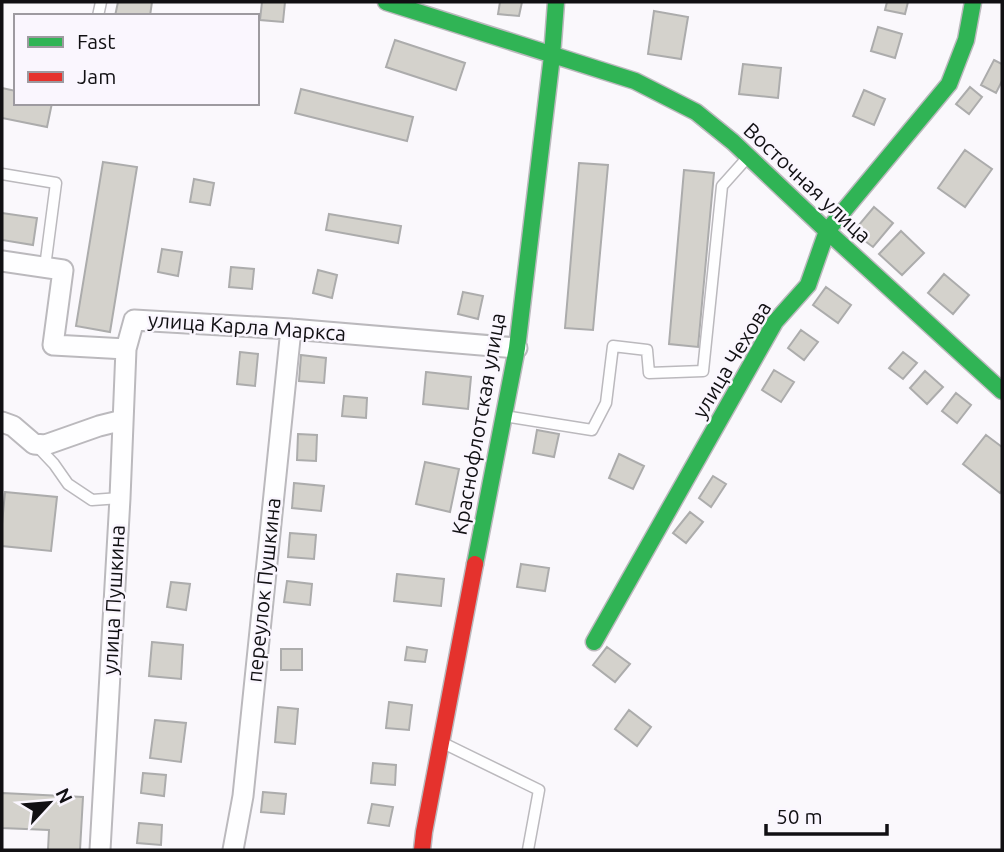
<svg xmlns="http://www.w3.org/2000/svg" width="1004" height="852" font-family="Ubuntu,sans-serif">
  <rect width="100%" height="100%" fill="#faf8fc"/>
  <path fill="#d4d2cc" stroke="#acacac" stroke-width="2" d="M118 2H152L150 16H115Z
    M262 2H285L283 22 260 20Z
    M500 2H522L519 16 498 14Z
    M887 2H908L905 14 885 10Z
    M654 11 688 17 681 59 648 54Z
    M878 27 902 34 895 58 871 51Z
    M395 40 465 63 456 90 386 67Z
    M994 60 1002 64V81L996 93 981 85Z
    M743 64 781 68 778 98 739 94Z
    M970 87 982 97 969 114 956 104Z
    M2 88 16 91V103H52L47 127 2 118Z
    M301 89 413 117 407 141 295 113Z
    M864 90 885 99 874 125 853 116Z
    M965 150 992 169 965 207 938 188Z
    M103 162 137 167 110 332 76 326Z
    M579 163 608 165 593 330 565 328Z
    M684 170 714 173 698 347 669 344Z
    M194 179 214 183 210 205 190 202Z
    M874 207 893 223 873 247 853 232Z
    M2 213 37 218 33 245 2 240Z
    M329 214 401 226 398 243 326 230Z
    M901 231 924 253 902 275 879 254Z
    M162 249 182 252 178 276 158 272Z
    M231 267 254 269 252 289 229 287Z
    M318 270 337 275 332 298 313 293Z
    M944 274 969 295 953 314 928 293Z
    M826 287 851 305 838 323 813 305Z
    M463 292 483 296 478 319 458 314Z
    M801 330 818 342 804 360 788 348Z
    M240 352 258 354 255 386 237 384Z
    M903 352 917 363 903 379 889 368Z
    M301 355 326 358 324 383 299 381Z
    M774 370 794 382 781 402 762 390Z
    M925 371 943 387 927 404 910 388Z
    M426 372 471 377 468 409 423 404Z
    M956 393 971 405 957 423 942 411Z
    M344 396 367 398 366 418 342 416Z
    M537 430 559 434 554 457 533 453Z
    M298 434 317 435 316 461 297 460Z
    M986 435 1002 447V490L1000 493 963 464Z
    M619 454 644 466 633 489 609 478Z
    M425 462 459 469 450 512 416 504Z
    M713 476 726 484 711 507 699 498Z
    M294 483 324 486 321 511 292 508Z
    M5 492 57 497 51 551 2 546V524Z
    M690 512 703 522 686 543 673 533Z
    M290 533 316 535 314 559 288 557Z
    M521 564 549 568 545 591 517 587Z
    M397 574 444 579 441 606 394 601Z
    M287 581 312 584 310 605 284 602Z
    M171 582 190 584 186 610 167 607Z
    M152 642 183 645 181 679 149 676Z
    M407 647 427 650 425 662 405 660Z
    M607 647 630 664 615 682 593 665Z
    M281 649H302V670H281Z
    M389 702 412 705 409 730 386 728Z
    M278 707 298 709 295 744 275 742Z
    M629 710 651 727 637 746 615 729Z
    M155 720 186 723 181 762 150 758Z
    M373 763 396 765 395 785 371 783Z
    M143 773 166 775 164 796 141 793Z
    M263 792 286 794 284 814 261 812Z
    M2 793 83 797 80 850H48L49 830 2 828Z
    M372 804 393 807 389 826 368 823Z
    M139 823 162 825 161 845 137 843Z"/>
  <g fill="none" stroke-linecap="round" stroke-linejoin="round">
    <g stroke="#bbb9bd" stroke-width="13">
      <path id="lane" d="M98 16 101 2
        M2 174 56 183 45 267
        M504 416 592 430 606 403 613 346 647 350 649 373 703 371 722 186 747 158
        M37 446 54 464 68 484 92 500 120 498
        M443 743 539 790 528 850"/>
    </g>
    <g stroke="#bbb9bd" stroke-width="23">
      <path id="street" d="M2 261 63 270 53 345 126 349 134 320 291 329 517 348
        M2 422 13 426 34 444 45 445 99 426 123 420
        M100 850 120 498 126 349
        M233 850 243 796 291 329"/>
    </g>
    <g stroke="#bbb9bd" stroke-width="19">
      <path id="fast" d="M386 2 635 81 696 112 733 142 827 231 1002 391
        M475 564 517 348 552 56 556 2
        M594 642 775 322 808 285 827 231 949 84 966 40 973 2"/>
    </g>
    <g stroke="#bbb9bd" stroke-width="19">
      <path id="jam" d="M422 850 424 832 475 564"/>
    </g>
    <use href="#lane" stroke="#fefeff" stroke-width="10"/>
    <use href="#street" stroke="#fefeff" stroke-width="19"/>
    <use href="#fast" stroke="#30b455" stroke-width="16"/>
    <use href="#jam" stroke="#e5322d" stroke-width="16"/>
  </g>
  <g text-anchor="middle" stroke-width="5" stroke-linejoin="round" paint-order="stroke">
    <g font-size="21" fill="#111013" stroke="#faf6fe">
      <text transform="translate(807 183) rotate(43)" y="7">Восточная улица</text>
      <text transform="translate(247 327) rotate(4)" y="7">улица Карла Маркса</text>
      <text transform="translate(732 360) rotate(-59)" y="7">улица Чехова</text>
      <text transform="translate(479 424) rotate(-80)" y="7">Краснофлотская улица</text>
      <text transform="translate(264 590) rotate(-84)" y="7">переулок Пушкина</text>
      <text transform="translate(114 600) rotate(-87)" y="7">улица Пушкина</text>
    </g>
  </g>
  <rect width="1004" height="852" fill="none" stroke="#111013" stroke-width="7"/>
  <rect x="14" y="14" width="245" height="91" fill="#faf6fe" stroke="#9d9aa0" stroke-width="2"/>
  <rect x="28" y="37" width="35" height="10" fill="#30b455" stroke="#9d9aa0" stroke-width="2"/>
  <text x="77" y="49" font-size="21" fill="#111013">Fast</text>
  <rect x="28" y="72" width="35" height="10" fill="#e5322d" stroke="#9d9aa0" stroke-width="2"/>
  <text x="77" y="84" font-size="21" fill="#111013">Jam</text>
  <g transform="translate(49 803) rotate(64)" stroke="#faf6fe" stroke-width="5" paint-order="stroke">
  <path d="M0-5L12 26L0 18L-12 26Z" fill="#111013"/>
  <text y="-10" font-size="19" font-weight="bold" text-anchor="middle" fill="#111013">N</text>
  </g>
  <path d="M766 824v10h121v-10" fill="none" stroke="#111013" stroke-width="3.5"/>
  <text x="776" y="824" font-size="21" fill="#111013" stroke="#faf6fe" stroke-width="5" paint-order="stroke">50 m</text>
</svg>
